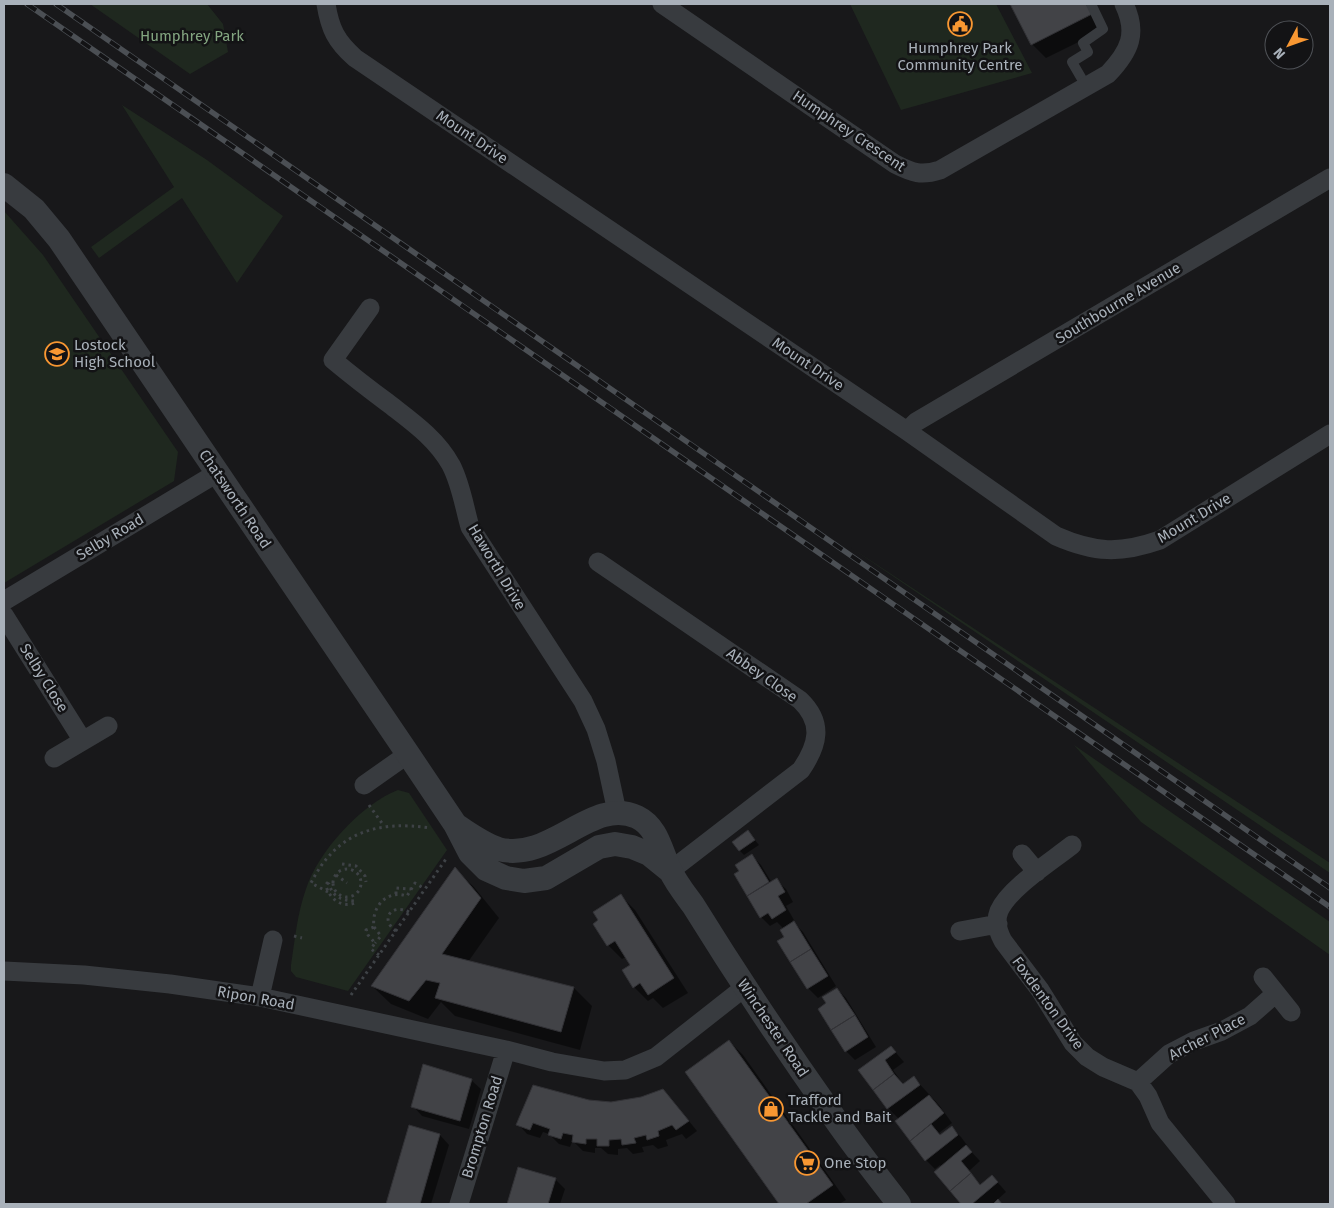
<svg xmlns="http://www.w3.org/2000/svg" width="1334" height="1208" font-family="'Fira Sans',sans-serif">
  <rect width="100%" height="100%" fill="#18181a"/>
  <path fill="#1f281f" d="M90 4H207L223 24 228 52 190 74Z
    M850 4H996L1032 73 901 110Z
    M122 105 207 160 283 216 237 283 182 198 99 258 91 247 174 187Z
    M4 211 43 255 178 452 174 481 4 583Z
    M850 547 1330 863V873Z
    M1074 745 1330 922V955L1141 822Z
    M398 790 409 793 447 850 348 991 296 977 291 971V965C295 940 297 914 306 889 318 852 361 804 398 790Z"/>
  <path fill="#0007" d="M1012 4H1092L1105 29 1046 58 1032 44Z
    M748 832 759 845 744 855 740 851Z
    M752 856 761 865 772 883 776 880 786 889 793 902 786 906 794 920 792 921 803 932 836 986 818 998 808 988 779 942 786 938 784 929 777 922 770 926 761 917 736 875 741 871Z
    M455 869 474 887 499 918 468 962 574 988 592 1006 580 1050 455 1016 441 1002 428 1019 391 1004 372 986Z
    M621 896 635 910 688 993 663 1008 653 998 648 1001 634 987 631 965 626 957 622 959 608 945Z
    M837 989 846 998 876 1047 855 1060 846 1051 828 1004Z
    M729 1041 743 1055 846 1200 839 1204H781L686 1072Z
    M891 1047 904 1062 893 1070 904 1085 914 1078 939 1105 952 1123 939 1133 941 1136 952 1128 961 1137 967 1145 966 1146 980 1161 969 1171 981 1186 992 1177 1001 1186 1006 1192 997 1200 1001 1204H962L935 1172 942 1167 940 1165 935 1169 926 1160 896 1121 899 1119 888 1108 860 1070Z
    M471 1080 481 1089 469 1129 422 1116 413 1106Z
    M672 1100 697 1131 686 1139 682 1134 666 1140 668 1146 658 1149 653 1145 642 1147 644 1152 633 1154 627 1148 618 1149V1155L608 1154 601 1148H595V1153L583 1151 574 1142H572L570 1147 559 1144 549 1134 543 1132 540 1138 527 1134 518 1124 588 1102 611 1103Z
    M410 1127 440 1135 449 1145 431 1204H387Z
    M518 1169 555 1179 565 1189 560 1204H508Z"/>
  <path fill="#424347" stroke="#323236" d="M1010 4H1086L1092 14 1031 45Z
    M748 830 755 840 739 851 732 842Z
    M752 854 769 882 747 896 734 874 739 871 735 865Z
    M455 867 481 898 442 954 574 987 561 1032 435 998 440 983 426 980 409 1001 371 986Z
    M777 878 785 892 778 896 786 910 772 919 768 913 760 918 747 896Z
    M621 894 674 978 648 995 640 983 633 988 622 970 630 965 615 941 607 946 593 924 598 920 593 912Z
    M794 921 811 949 790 962 777 941 784 937 780 930Z
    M811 949 828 976 807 989 790 962Z
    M837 988 855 1015 831 1030 818 1009 826 1003 822 997Z
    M855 1015 868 1037 845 1052 831 1030Z
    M729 1040 833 1185 806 1204H779L685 1072Z
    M891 1046 896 1052 885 1060 894 1074 873 1090 858 1070Z
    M423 1064 472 1079 460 1121 411 1107Z
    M894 1074 903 1084 914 1076 920 1085 887 1109 873 1090Z
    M533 1085 589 1100 611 1102 641 1097 663 1089 689 1121 676 1130 672 1125 658 1131 659 1136 647 1140 646 1135 634 1138 636 1143 622 1145 621 1139 609 1140V1146H597V1139H586V1144L572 1142 573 1135 563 1133 561 1139 548 1135 550 1129 533 1123 530 1130 516 1125Z
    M929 1095 944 1113 910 1141 895 1121Z
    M931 1124 940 1135 952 1126 958 1135 925 1161 910 1141Z
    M409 1125 440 1134 420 1204H386Z
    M966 1145 972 1152 961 1161 971 1173 950 1191 934 1172Z
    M518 1167 556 1178 548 1204H507Z
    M971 1173 980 1185 992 1175 998 1182 972 1204H961L950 1191Z
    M998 1199 1002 1204H993Z"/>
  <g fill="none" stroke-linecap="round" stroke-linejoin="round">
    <path stroke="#3e4246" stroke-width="3" stroke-dasharray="2.5 4" stroke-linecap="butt" d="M369 805 384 826
      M342 864 356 866 365 876 366 882
      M333 883a14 14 0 1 1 28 0a14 14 0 1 1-28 0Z
      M336 875 347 883
      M327 883 329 884C333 898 342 900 355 901V903C341 908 330 899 326 886Z
      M328 892 311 883C336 833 376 820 430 828
      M396 894V888L411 889
      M374 927 381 936 375 943
      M396 931C379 919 392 903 409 912
      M294 936 302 938
      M379 955 371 949 375 943 368 935 366 930 374 927C371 907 387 889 407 896L415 883 425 889
      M351 995 446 859"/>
    <path stroke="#383b3f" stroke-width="10" d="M1086 86 1072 62 1088 52 1083 43 1103 29 1091 4"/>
    <path stroke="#383b3f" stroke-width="19" d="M326 4C330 29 336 41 355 58L907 431 1056 536C1095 553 1120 554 1160 540L1330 434
      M662 4 895 164C913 173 921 176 940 170L1108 74C1130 51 1138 33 1124 4
      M370 308 333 360C351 375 369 389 388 403 411 421 436 438 451 465 461 484 464 506 470 527L583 701 596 729 606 761 617 812
      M907 431 916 422 1330 178
      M598 562 800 700C824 723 818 745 801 770L670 871
      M4 601 217 473
      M4 615 83 741
      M54 758 108 726
      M364 785 408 754
      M1072 845C1052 861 1009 888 999 911 995 921 998 932 1003 941L1040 990 1073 1043 1087 1057 1103 1067 1138 1082 1148 1096 1160 1123 1226 1204
      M1022 854 1037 872
      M960 931 998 924
      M4 971 84 975 170 984 260 997 506 1050 552 1062 604 1071 625 1070 656 1057 745 987
      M1263 977 1291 1012
      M260 997 273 940
      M1138 1082 1169 1054 1194 1041 1222 1031 1250 1016 1276 993
      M459 1204 506 1050"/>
    <path stroke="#383b3f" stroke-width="24" d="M4 185 34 209 59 239 408 754 455 824 470 853 486 869 506 878 524 881 546 878 599 847 615 844 632 847 649 854 670 871
      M456 825C469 834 483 844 498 849 551 863 592 796 637 817 658 827 661 852 670 870 676 883 685 894 693 905 737 976 783 1045 831 1113 852 1144 876 1174 899 1204"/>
    <g stroke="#4b4f54" stroke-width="5.5">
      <path id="rail" d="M27 4 1330 907
        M56 4 1330 888"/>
    </g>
    <use href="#rail" stroke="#131315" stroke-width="4" stroke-dasharray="11" stroke-linecap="butt"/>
  </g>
  <defs>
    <g id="civic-ring" transform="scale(1.25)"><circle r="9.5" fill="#131315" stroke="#f89732" stroke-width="1.5"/><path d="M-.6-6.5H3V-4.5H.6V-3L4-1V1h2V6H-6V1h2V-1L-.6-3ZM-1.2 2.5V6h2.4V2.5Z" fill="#f89732"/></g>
    <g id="school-ring" transform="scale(1.25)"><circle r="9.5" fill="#131315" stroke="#f89732" stroke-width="1.5"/><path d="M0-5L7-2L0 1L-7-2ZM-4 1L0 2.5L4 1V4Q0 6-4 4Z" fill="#f89732"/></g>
    <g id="shop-ring" transform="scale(1.25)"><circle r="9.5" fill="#131315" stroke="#f89732" stroke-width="1.5"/><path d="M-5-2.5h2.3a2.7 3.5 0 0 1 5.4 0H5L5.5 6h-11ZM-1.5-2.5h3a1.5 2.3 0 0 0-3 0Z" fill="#f89732"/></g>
    <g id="supermarket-ring" transform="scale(1.25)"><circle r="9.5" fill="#131315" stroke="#f89732" stroke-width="1.5"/><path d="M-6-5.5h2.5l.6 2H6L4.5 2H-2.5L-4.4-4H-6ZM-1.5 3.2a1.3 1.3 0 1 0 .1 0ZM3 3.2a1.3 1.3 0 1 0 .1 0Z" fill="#f89732"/></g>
  </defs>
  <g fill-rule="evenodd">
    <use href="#civic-ring" x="960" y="24"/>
    <use href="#school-ring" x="57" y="354"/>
    <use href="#shop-ring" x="771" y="1109"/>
    <use href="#supermarket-ring" x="807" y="1163"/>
  </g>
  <g text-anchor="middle" stroke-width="5" stroke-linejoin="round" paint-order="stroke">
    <g font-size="15" fill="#83a580" stroke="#131315">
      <text x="192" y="41">Humphrey Park</text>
    </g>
    <g font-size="15" fill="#a9b1ba" stroke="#131315" text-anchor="start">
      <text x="960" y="53" text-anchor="middle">Humphrey Park<tspan x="960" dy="17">Community Centre</tspan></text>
      <text x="74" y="350">Lostock<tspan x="74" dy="17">High School</tspan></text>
      <text x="788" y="1105">Trafford<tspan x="788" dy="17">Tackle and Bait</tspan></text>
      <text x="824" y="1168">One Stop</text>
    </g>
    <g font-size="15" fill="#a9b1ba" stroke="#131315">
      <text transform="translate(849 131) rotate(34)" y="5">Humphrey Crescent</text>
      <text transform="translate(472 137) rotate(34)" y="5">Mount Drive</text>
      <text transform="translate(1118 303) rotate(-31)" y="5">Southbourne Avenue</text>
      <text transform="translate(808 364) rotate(34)" y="5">Mount Drive</text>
      <text transform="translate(235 499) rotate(56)" y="5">Chatsworth Road</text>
      <text transform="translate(1194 518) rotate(-31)" y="5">Mount Drive</text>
      <text transform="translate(110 537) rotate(-31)" y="5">Selby Road</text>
      <text transform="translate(497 567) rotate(59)" y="5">Haworth Drive</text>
      <text transform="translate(762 675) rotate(35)" y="5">Abbey Close</text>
      <text transform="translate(44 678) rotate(58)" y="5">Selby Close</text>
      <text transform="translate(256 998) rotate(10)" y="5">Ripon Road</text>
      <text transform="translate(1048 1003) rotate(54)" y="5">Foxdenton Drive</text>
      <text transform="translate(773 1028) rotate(56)" y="5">Winchester Road</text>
      <text transform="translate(1207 1037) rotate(-27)" y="5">Archer Place</text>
      <text transform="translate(482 1127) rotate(-73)" y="5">Brompton Road</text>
    </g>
  </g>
  <rect width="1334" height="1208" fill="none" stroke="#a9b1ba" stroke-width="10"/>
  <g transform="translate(1289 45) rotate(229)"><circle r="24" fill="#131315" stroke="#4f5257"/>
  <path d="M0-4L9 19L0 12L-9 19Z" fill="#f89732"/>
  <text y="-8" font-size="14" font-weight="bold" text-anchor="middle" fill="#a9b1ba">N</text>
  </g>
</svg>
